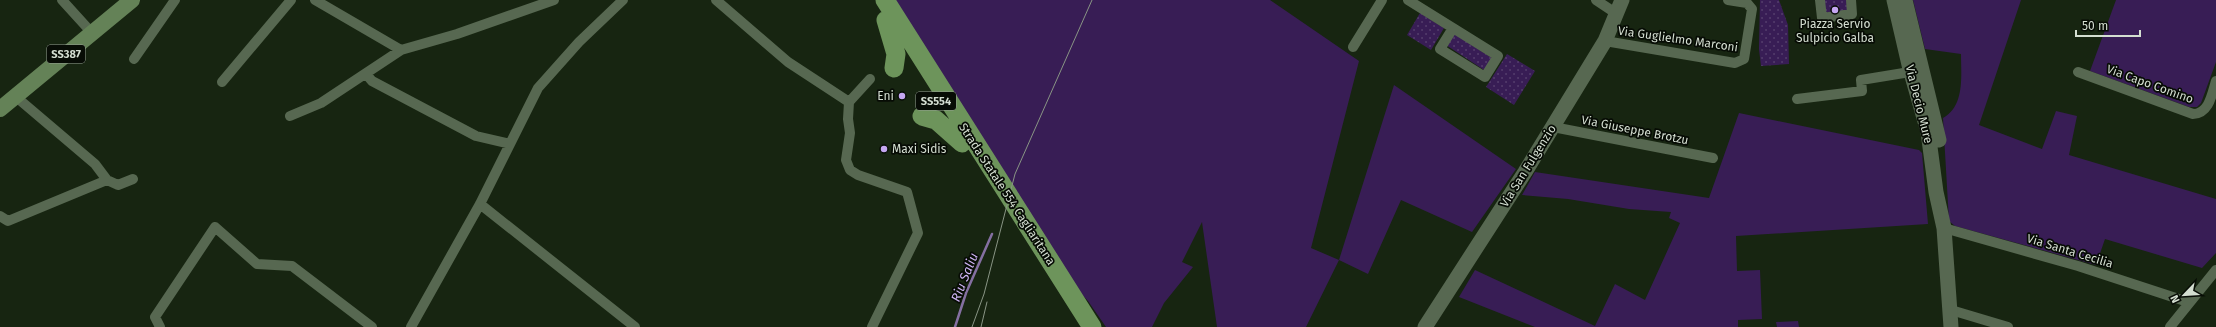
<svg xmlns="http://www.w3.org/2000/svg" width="2216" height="327" font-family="'Fira Sans',sans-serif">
  <defs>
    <pattern id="park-dots" width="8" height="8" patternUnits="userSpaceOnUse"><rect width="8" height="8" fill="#381d55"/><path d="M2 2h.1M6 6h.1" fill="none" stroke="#543d6c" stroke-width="1.8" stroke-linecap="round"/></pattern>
  </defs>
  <rect width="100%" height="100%" fill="#172511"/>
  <path fill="#381d55" d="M891 0H1270L1359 61 1311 248 1339 260 1394 85 1516 169 1472 232 1401 200 1368 274 1339 260 1306 327H1217L1202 222 1182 262 1193 267 1164 303 1152 327H1106L1088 301 1073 285Z
    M1913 0H2021L1979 125 2042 149 2056 111 2077 116 2069 155 2216 199V253L2202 268 2105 239 2096 265 1955 226 1949 221 1943 118C1965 106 1961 76 1961 54L1925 49Z
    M2116 0H2216V62L2201 103 2197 107H2189L2090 71Z
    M1739 113 1919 150 1922 153 1928 224 1736 236 1737 271 1760 270 1762 319 1738 320V327H1535L1459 297 1475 270 1595 326 1615 284 1645 300 1680 223 1669 218 1671 212 1629 209 1568 199 1522 195 1535 172 1709 198Z
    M1798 321 1799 327H1777L1776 322Z"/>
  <path fill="url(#park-dots)" d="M1760 0H1779L1788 25 1789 64 1761 66 1759 49Z
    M1824 0H1847L1848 10 1826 13Z
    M1420 13 1444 28 1431 50 1407 35Z
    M1453 33 1492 58 1484 70 1446 45Z
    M1507 54 1535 71 1514 105 1486 87Z"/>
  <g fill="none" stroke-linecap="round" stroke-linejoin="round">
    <path stroke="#846fa1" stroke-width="2.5" d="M955 327 966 293 992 234"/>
    <path stroke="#576851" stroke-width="10" d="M62 0 92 33
      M315 0 401 50
      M716 0 788 62 849 102
      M1408 0 1453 28
      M1596 0 1617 14
      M1820 0 1822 18 1852 14 1851 0
      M1453 28 1498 56 1485 77 1440 49Z
      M1605 41 1735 63 1744 59 1752 9 1747 3 1728 0
      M1353 47 1382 0
      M134 59 175 0
      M2078 72 2193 114C2209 114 2212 94 2216 81
      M366 74 372 81 476 136 510 144
      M870 79 849 102 848 119 850 133 846 160 850 170 858 175 907 192 918 233 872 327
      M222 82 291 0
      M15 96 95 164 107 180 118 185 133 179
      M1797 99 1862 91 1861 80 1916 71
      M290 116 321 103 401 50 457 34 554 0
      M1553 127 1713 158
      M480 204 635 327
      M0 216 8 221 107 180
      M1944 228 2078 266 2188 302
      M1951 310 2008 327
      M160 327 155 317 215 227 257 264 292 266 372 327
      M411 327 480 204 538 88 579 42 623 0
      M2170 327 2216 270"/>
    <path stroke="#576851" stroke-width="15" d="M1894 0 1910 69 1928 132 1936 192 1944 228 1951 327
      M1905 0 1939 140
      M1425 327 1525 172 1605 41 1622 0"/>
    <path stroke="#648257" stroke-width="16" d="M0 109 132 0"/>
    <path stroke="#6d945b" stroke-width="19" d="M885 0 1092 327
      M886 20 896 54 894 68
      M922 116 936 120 962 143"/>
    <path stroke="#899585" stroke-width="1" d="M972 327 984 294 1015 174 1092 0
      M981 327 987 302"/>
  </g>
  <g fill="#c5a7f1" stroke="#070c05" stroke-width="1.5">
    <circle cx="1835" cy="10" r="4"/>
    <circle cx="902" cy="96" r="4"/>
    <circle cx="884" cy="149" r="4"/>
  </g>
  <g text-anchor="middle" stroke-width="3.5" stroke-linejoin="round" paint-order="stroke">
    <g fill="#070c05" stroke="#969f94" stroke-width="1">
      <rect x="47" y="45" width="38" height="18" rx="3"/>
      <rect x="916" y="92" width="40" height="18" rx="3"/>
    </g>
    <g font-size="11" font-weight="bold" fill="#d4ded1">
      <text x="66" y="58">SS387</text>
      <text x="936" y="105">SS554</text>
    </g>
    <g font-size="12" fill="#d4ded1" stroke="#070c05">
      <text x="1835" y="28">Piazza Servio<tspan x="1835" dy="14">Sulpicio Galba</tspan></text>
      <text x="894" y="100" text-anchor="end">Eni</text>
      <text x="892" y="153" text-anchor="start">Maxi Sidis</text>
    </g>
    <g font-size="12" fill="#d4ded1" stroke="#070c05">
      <text transform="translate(1678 39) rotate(8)" y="4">Via Guglielmo Marconi</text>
      <text transform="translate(2150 84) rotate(20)" y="4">Via Capo Comino</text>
      <text transform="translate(1919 104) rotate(76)" y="4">Via Decio Mure</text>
      <text transform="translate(1635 130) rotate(11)" y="4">Via Giuseppe Brotzu</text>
      <text transform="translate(1528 166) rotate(-58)" y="4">Via San Fulgenzio</text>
      <text transform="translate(1007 194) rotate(57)" y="4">Strada Statale 554 Cagliaritana</text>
      <text transform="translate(2070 251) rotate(17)" y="4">Via Santa Cecilia</text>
    </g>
    <g font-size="13" font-style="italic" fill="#cfb5f5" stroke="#070c05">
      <text transform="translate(964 277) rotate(-68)" y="5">Riu Saliu</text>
    </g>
  </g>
  <g transform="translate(2184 295) rotate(245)" stroke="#070c05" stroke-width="3" paint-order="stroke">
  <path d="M0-3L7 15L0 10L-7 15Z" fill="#d4ded1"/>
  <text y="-6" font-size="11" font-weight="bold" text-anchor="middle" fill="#d4ded1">N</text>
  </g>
  <path d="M2076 30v6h64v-6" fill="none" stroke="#d4ded1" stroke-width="2"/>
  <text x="2082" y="30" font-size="12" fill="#d4ded1" stroke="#070c05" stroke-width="3" paint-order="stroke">50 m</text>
</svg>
